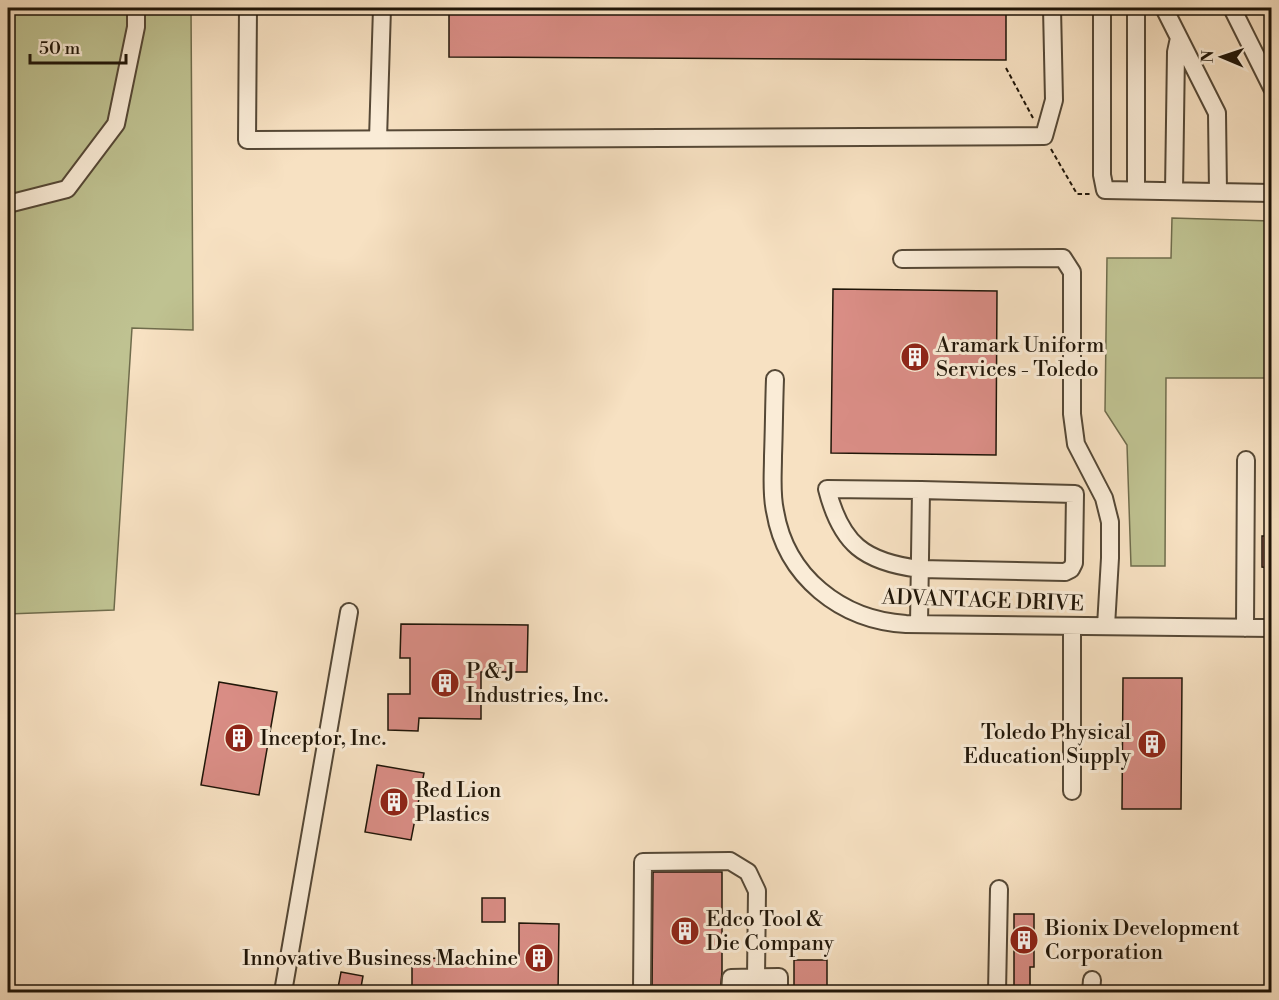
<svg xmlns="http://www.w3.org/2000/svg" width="1279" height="1000" font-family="'Libre Bodoni',serif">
  <rect width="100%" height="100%" fill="#f7e1c2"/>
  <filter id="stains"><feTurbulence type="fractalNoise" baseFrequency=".00333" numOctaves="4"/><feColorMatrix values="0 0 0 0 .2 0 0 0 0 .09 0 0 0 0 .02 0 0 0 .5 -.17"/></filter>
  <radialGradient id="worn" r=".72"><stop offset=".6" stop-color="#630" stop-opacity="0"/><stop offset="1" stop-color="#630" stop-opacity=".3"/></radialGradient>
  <path fill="#bfc291" stroke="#6f6c4c" stroke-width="1.5" d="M8 8H191L193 330 132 328 114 610 8 614Z
    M1172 218 1271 221V378H1166L1165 566H1131L1127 445 1105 411 1107 258H1171Z"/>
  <path fill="#d98d85" stroke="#1f1508" stroke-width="1.5" d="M449 8H1006V60L449 57Z
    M833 289 997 291 996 455 831 453Z
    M1262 536H1272V568L1262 567Z
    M401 624 528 625 527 672H481V719L419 718 418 731 388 730V694H410V658H400Z
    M1123 678H1182L1181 809H1122Z
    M219 682 277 692 259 795 201 785Z
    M377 765 424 773 411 840 365 832Z
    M653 872H722V972L720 993H652Z
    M482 898H505V922H482Z
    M1014 914H1034V967H1030V993H1014Z
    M519 923 559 924 558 993H412V958L519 959Z
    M794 960H827V993H794Z
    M341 972 363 976 360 993H337Z"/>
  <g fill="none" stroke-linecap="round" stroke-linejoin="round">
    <g stroke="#554836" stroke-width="20">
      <path id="minor" d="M248 8 247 140 1044 136 1054 100 1052 8
        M1102 8V175L1105 190 1272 193
        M1164 8 1217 113 1218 192
        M1232 8 1272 88
        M378 139 382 8
        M1136 190V8
        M1174 191 1176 52 1179 38
        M8 204 67 189 116 124 136 27V8
        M902 259 1063 258 1072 272V414L1076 444 1104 498 1110 522V558L1106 626
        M775 379C774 405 774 430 773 456 773 475 771 493 775 511 786 577 841 620 906 624L1272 628
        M919 624C920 579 920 535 921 490L827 489C841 544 864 562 920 569L1065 572 1071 569 1074 563 1075 494 921 490
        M1245 628 1246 460
        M1072 791V626
        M283 992 349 612
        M642 992 643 862 730 861 748 872 757 891 756 977
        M730 992 731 978 779 977V992
        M997 992 999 889
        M1091 992 1092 980"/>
    </g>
    <path stroke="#1f1508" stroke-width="2" stroke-dasharray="4.5 3" stroke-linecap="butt" d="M1006 68 1033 118
      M1051 149 1077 194H1091"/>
    <use href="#minor" stroke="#faecd7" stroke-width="16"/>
  </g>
  <defs>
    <g id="building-disc" transform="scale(1.5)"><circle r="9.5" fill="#8f2418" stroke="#faecd7"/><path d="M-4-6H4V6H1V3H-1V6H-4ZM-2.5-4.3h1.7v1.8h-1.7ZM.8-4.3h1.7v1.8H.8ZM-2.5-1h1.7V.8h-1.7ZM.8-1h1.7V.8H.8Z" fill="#fff"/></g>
  </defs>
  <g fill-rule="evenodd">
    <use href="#building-disc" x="915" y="357"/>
    <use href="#building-disc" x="445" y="683"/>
    <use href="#building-disc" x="239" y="738"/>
    <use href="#building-disc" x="1152" y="744"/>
    <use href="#building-disc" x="394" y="802"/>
    <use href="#building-disc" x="685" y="931"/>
    <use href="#building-disc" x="1024" y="940"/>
    <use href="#building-disc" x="539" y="958"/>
  </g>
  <g text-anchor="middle" stroke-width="6" stroke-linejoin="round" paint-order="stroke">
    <g font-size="21" fill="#1f1508" stroke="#faecd7" text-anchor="start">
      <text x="936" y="352">Aramark Uniform<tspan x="936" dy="24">Services - Toledo</tspan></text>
      <text x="466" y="678">P &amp; J<tspan x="466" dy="24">Industries, Inc.</tspan></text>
      <text x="1131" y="739" text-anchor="end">Toledo Physical<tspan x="1131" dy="24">Education Supply</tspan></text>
      <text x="260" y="745">Inceptor, Inc.</text>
      <text x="415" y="797">Red Lion<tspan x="415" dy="24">Plastics</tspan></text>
      <text x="706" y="926">Edco Tool &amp;<tspan x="706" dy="24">Die Company</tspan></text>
      <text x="1045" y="935">Bionix Development<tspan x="1045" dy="24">Corporation</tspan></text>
      <text x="518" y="965" text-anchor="end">Innovative Business Machine</text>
    </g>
    <g font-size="21" fill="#1f1508" stroke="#faecd7">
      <text transform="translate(983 600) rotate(2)" y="7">ADVANTAGE DRIVE</text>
    </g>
  </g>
  <rect width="1279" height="1000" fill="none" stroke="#f7e1c2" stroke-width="30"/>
  <rect x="9" y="9" width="1261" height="982" fill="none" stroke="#1f1508" stroke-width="3"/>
  <rect x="15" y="15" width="1249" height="970" fill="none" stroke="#1f1508" stroke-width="1.5"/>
  <g transform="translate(1222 57) rotate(272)" stroke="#faecd7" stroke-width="4.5" paint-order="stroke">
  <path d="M0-4.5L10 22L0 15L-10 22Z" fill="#1f1508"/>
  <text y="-9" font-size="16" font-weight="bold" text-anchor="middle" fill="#1f1508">N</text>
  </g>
  <path d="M30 54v9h96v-9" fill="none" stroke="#1f1508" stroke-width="3"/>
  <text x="39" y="54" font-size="18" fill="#1f1508" stroke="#faecd7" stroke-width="4.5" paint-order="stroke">50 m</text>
  <rect width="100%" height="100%" filter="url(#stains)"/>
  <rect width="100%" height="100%" fill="url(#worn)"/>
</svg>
